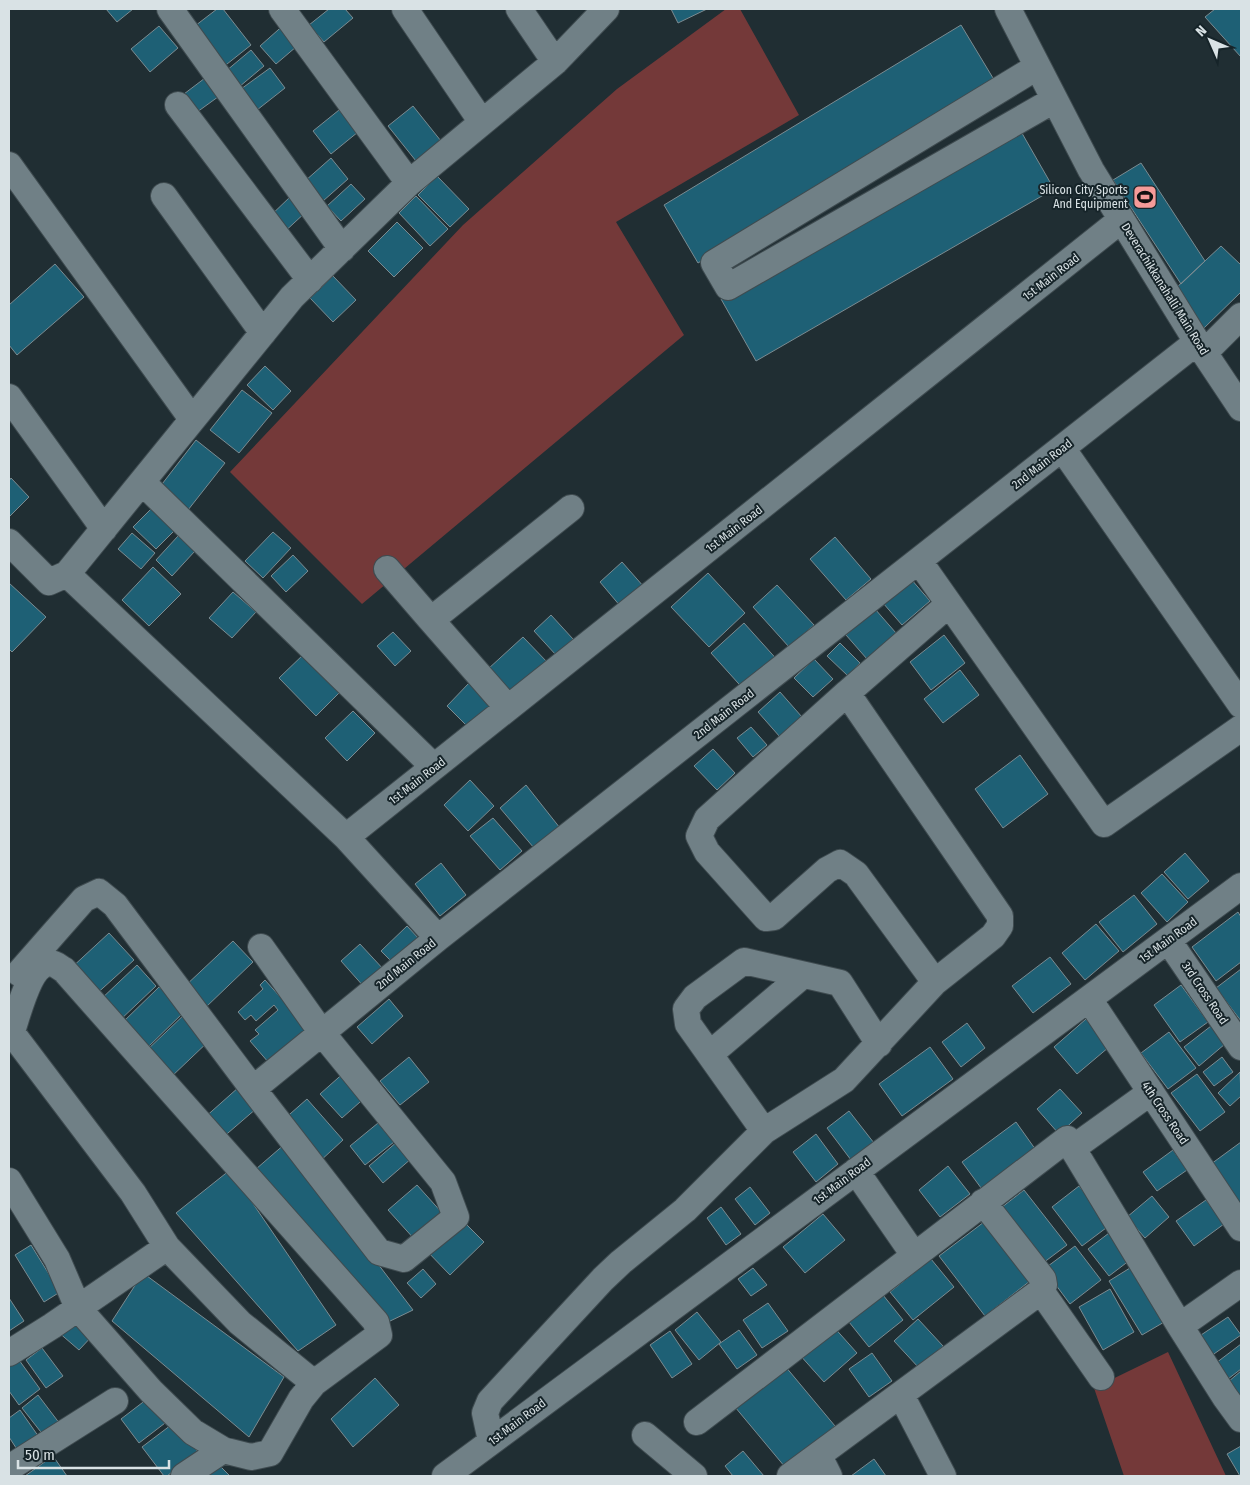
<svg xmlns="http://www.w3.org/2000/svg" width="1250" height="1485" font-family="'Fira Sans Condensed',sans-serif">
  <rect width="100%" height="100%" fill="#202e33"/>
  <path fill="#743939" d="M726 9H740L799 115 616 222 684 335 362 604 230 472 463 225 617 89Z
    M1168 1352 1226 1476H1124L1094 1388Z"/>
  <path fill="#1e6075" stroke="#7b8b91" d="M106 9H133L117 22Z
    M217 9H223L251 45 222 68 191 29Z
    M329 9H345L353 18 324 42 309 25Z
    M671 9H707L678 23Z
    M1215 9H1241V57L1205 17Z
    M287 22 303 41 276 64 260 46Z
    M961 25 996 83 698 263 664 205Z
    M159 26 178 48 150 72 131 49Z
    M251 50 264 66 239 87 226 71Z
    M270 68 285 88 257 110 241 89Z
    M209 75 222 94 193 115 180 97Z
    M413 106 441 141 416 161 388 126Z
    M339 110 358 132 331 154 313 131Z
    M1019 128 1054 189 756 361 721 299Z
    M331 158 348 179 323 201 305 181Z
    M1141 163 1205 261 1181 284 1113 180Z
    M437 176 469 209 450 227 418 195Z
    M351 184 365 199 341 221 327 206Z
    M291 196 307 211 281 235 266 220Z
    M416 196 448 229 430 246 399 213Z
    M397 222 423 248 394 277 368 251Z
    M1221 246 1241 265V292L1203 329 1175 289Z
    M55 264 84 297 17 355 9 345V305Z
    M333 276 356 300 333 322 310 298Z
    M265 366 291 391 273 410 247 385Z
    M242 390 272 413 239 453 210 430Z
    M196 440 225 463 188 510 159 488Z
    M11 478 29 497 9 517V481Z
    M152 508 175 530 156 549 133 527Z
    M273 532 291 548 263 578 245 561Z
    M132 533 155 553 141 569 118 549Z
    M178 536 195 551 172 576 156 560Z
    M835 537 871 579 846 600 810 559Z
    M293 555 308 571 286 592 271 576Z
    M622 562 644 587 621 607 600 582Z
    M153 567 181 594 149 626 122 600Z
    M708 573 745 613 709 647 671 607Z
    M911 579 930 601 902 625 883 603Z
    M9 583 46 617 12 652 9 649Z
    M777 585 814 625 789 647 753 607Z
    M233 592 256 612 232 638 209 618Z
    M875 609 896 633 867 659 846 635Z
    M551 615 573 639 556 655 534 631Z
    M744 623 780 663 747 693 711 653Z
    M393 632 411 651 395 666 377 646Z
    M944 635 965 663 931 690 910 662Z
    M523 637 548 663 514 696 488 669Z
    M840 643 860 663 848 676 827 656Z
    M306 652 342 690 316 716 279 678Z
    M814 659 833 679 813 697 794 678Z
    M960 670 979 695 943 723 924 699Z
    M469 683 492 706 470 729 447 706Z
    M780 692 802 717 780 737 758 712Z
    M353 711 375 733 347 761 325 738Z
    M751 727 767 745 753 757 737 738Z
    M713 749 735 773 717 790 694 766Z
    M1020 755 1048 794 1003 828 975 789Z
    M470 780 494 806 468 831 444 805Z
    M526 785 560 828 534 848 500 808Z
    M493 818 522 851 500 870 470 836Z
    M1185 853 1209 881 1188 899 1164 872Z
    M441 863 466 895 440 916 415 884Z
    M1162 874 1188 902 1167 922 1141 893Z
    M1134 895 1157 924 1123 952 1099 922Z
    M1238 912 1241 917V962L1216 981 1192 947Z
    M1096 924 1119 951 1085 980 1062 953Z
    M407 926 421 941 396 966 381 951Z
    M109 933 134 960 93 997 69 970Z
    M233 941 253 962 205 1008 184 987Z
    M360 944 385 971 365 988 341 961Z
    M1050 957 1071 984 1033 1013 1012 986Z
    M137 965 156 986 118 1022 99 1001Z
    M1241 969V1021L1216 988Z
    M265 980 308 1028 269 1063 250 1041 259 1034 255 1030 278 1010 274 1005 256 1021 251 1015 245 1020 238 1012 263 989 260 985Z
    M1181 985 1208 1022 1180 1042 1154 1005Z
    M159 987 184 1012 146 1049 121 1024Z
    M389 999 403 1016 372 1044 357 1027Z
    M187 1012 212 1038 170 1078 145 1052Z
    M1086 1019 1109 1047 1077 1074 1054 1047Z
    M967 1023 985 1048 961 1067 942 1042Z
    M1211 1026 1225 1044 1199 1066 1184 1047Z
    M1169 1032 1196 1068 1168 1089 1141 1053Z
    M930 1047 953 1079 902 1116 879 1084Z
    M409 1057 429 1082 400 1105 380 1081Z
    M1222 1057 1233 1072 1214 1086 1203 1072Z
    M347 1070 369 1094 342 1118 320 1094Z
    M1240 1072 1241 1096 1230 1106 1218 1093Z
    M1197 1074 1225 1112 1200 1131 1171 1093Z
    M239 1087 257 1108 221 1139 203 1119Z
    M1060 1089 1082 1113 1059 1134 1037 1109Z
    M307 1099 343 1140 319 1162 282 1121Z
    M849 1111 874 1143 851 1160 827 1128Z
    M1016 1122 1038 1153 984 1192 962 1162Z
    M378 1123 394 1142 365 1165 350 1146Z
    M816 1134 838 1164 816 1182 793 1152Z
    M398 1141 412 1158 383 1183 369 1166Z
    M1241 1142V1201L1239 1203 1211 1164Z
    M286 1143 413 1310 386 1323 256 1169Z
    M1173 1150 1187 1170 1157 1191 1143 1172Z
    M948 1166 970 1194 940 1217 919 1190Z
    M230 1170 336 1325 298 1351 176 1213Z
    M417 1185 444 1215 416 1241 388 1210Z
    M1079 1186 1110 1225 1082 1246 1052 1207Z
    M750 1187 770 1213 755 1225 735 1199Z
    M1024 1190 1067 1245 1039 1266 997 1211Z
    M1152 1196 1169 1217 1145 1238 1127 1217Z
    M1206 1200 1224 1224 1194 1246 1176 1221Z
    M721 1207 741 1234 726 1245 707 1218Z
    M823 1214 845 1240 805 1273 783 1247Z
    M459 1217 484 1242 450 1275 425 1249Z
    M984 1222 1030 1281 985 1316 939 1256Z
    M1113 1230 1134 1257 1109 1276 1088 1249Z
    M31 1245 60 1292 44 1302 15 1255Z
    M1075 1246 1101 1280 1070 1304 1044 1269Z
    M931 1259 954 1287 913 1320 890 1292Z
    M1138 1263 1171 1318 1142 1335 1109 1281Z
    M753 1268 767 1285 751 1296 738 1279Z
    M423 1269 436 1284 421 1298 407 1283Z
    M143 1273 284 1377 249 1437 112 1321Z
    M1110 1289 1134 1332 1103 1350 1079 1307Z
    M883 1295 903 1320 869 1347 849 1322Z
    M9 1298 24 1321 9 1331Z
    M768 1303 788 1331 762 1348 743 1320Z
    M697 1312 721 1342 699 1360 675 1330Z
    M72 1314 94 1334 79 1350 57 1331Z
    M1228 1317 1241 1335 1211 1356 1198 1337Z
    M918 1319 943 1346 919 1368 894 1341Z
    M832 1325 857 1353 824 1382 799 1354Z
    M739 1330 757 1355 737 1369 719 1344Z
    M670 1331 692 1364 672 1378 650 1345Z
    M1241 1344V1369L1228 1379 1216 1363Z
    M42 1348 63 1376 46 1388 26 1360Z
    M872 1353 892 1381 869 1397 849 1369Z
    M19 1360 40 1389 19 1405 9 1391V1367Z
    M785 1366 835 1426 785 1467 735 1407Z
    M1241 1371V1398L1228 1382Z
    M375 1378 399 1405 353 1447 331 1419Z
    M38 1395 60 1424 44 1436 22 1408Z
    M151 1396 169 1420 139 1443 121 1419Z
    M20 1410 41 1440 20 1454 9 1437V1418Z
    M175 1422 198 1452 167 1476H164L142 1447Z
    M1241 1446V1476H1240L1227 1454Z
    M743 1451 764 1476H733L725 1466Z
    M53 1456 67 1476H25Z
    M874 1459 886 1476H851Z
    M215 1461 230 1476H199Z"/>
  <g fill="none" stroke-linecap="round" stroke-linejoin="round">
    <g stroke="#3f4b50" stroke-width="28">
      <path id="minor" d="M170 9 342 249
        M282 9 409 183
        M405 9 481 121
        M519 9 555 62
        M1008 9 1091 170 1197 342 1241 408
        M1037 67 714 263 728 287 1054 100
        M178 105 310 280
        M9 165 192 419
        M164 196 263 333
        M1204 353 1241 316
        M9 397 104 529
        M1062 448 1241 705
        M143 483 434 767
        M9 542 49 582 67 574 292 297 409 183 555 62 606 9
        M919 561 1104 824 1241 728
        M387 569 431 620
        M67 574 346 837 438 938
        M847 693 949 604
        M508 708 431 620 571 508
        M346 837 1121 220
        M1168 940 1241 1047
        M19 973 84 899 99 892 115 905 253 1089 379 1252 404 1259 456 1217 443 1182 322 1033 261 947
        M1089 999 1241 1228
        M12 1033 133 1193 167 1247 240 1323 314 1383
        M9 1039C17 1022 27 963 51 963 55 963 60 968 64 970L376 1322 379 1335 314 1383 301 1399 270 1453 251 1457 223 1450 193 1432 151 1391 78 1308 57 1259 9 1181
        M710 1054 803 975
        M253 1089 438 938 1197 342
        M764 1131 688 1024 686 1009 695 997 744 961 840 983 879 1044
        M1073 1148 1151 1092
        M856 1171 914 1255
        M1041 1291 1101 1377
        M1180 1326 1241 1283
        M9 1353 52 1326 167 1247
        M901 1395 943 1476
        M697 1422 1067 1139 1180 1326 1225 1397 1241 1419
        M645 1435 694 1476
        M491 1441 485 1413 490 1401 603 1279 621 1262 685 1210 764 1131 844 1080 935 982 993 936 1000 926V916L847 693 707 819 699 836 707 852 766 918 774 917 827 870 840 863 856 874 935 982
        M819 1456 829 1476
        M9 1468 115 1401
        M184 1476 223 1450
        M445 1476 1241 886
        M790 1476 1041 1291 1044 1285 1043 1279 983 1202"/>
    </g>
    <use href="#minor" stroke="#708086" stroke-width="26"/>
  </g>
  <defs>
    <g id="stadium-square" transform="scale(1.25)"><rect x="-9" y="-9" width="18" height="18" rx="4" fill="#f59b99" stroke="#162429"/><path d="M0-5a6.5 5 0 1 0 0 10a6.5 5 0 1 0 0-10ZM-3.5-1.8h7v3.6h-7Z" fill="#111"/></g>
  </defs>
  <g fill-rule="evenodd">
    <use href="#stadium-square" x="1145" y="197"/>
  </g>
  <g text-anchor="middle" stroke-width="4" stroke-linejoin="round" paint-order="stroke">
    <g font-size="12" fill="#d9e2e5" stroke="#162429" text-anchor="end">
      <text x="1128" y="194">Silicon City Sports<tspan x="1128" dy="14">And Equipment</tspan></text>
    </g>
    <g font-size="12" fill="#d9e2e5" stroke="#162429">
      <text transform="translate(1051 277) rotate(-38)" y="4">1st Main Road</text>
      <text transform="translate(1165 289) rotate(58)" y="4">Deverachikkanahalli Main Road</text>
      <text transform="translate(1042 464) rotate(-38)" y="4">2nd Main Road</text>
      <text transform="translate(734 529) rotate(-38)" y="4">1st Main Road</text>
      <text transform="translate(724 714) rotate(-38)" y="4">2nd Main Road</text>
      <text transform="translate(417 781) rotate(-38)" y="4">1st Main Road</text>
      <text transform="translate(1168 940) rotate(-36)" y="4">1st Main Road</text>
      <text transform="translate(406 964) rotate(-39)" y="4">2nd Main Road</text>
      <text transform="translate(1205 993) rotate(56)" y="4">3rd Cross Road</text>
      <text transform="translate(1165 1113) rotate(56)" y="4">4th Cross Road</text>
      <text transform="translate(842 1181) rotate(-37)" y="4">1st Main Road</text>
      <text transform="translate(517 1422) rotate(-37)" y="4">1st Main Road</text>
    </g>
  </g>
  <rect width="1250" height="1485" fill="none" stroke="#d9e2e5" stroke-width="20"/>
  <g transform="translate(1210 40) rotate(315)" stroke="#162429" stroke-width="4" paint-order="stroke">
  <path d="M0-4L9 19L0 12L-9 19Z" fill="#d9e2e5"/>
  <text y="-8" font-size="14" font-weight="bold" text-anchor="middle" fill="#d9e2e5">N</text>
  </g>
  <path d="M18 1460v8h151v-8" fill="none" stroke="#d9e2e5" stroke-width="2.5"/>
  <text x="25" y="1460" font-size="15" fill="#d9e2e5" stroke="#162429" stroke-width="4" paint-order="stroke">50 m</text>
</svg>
